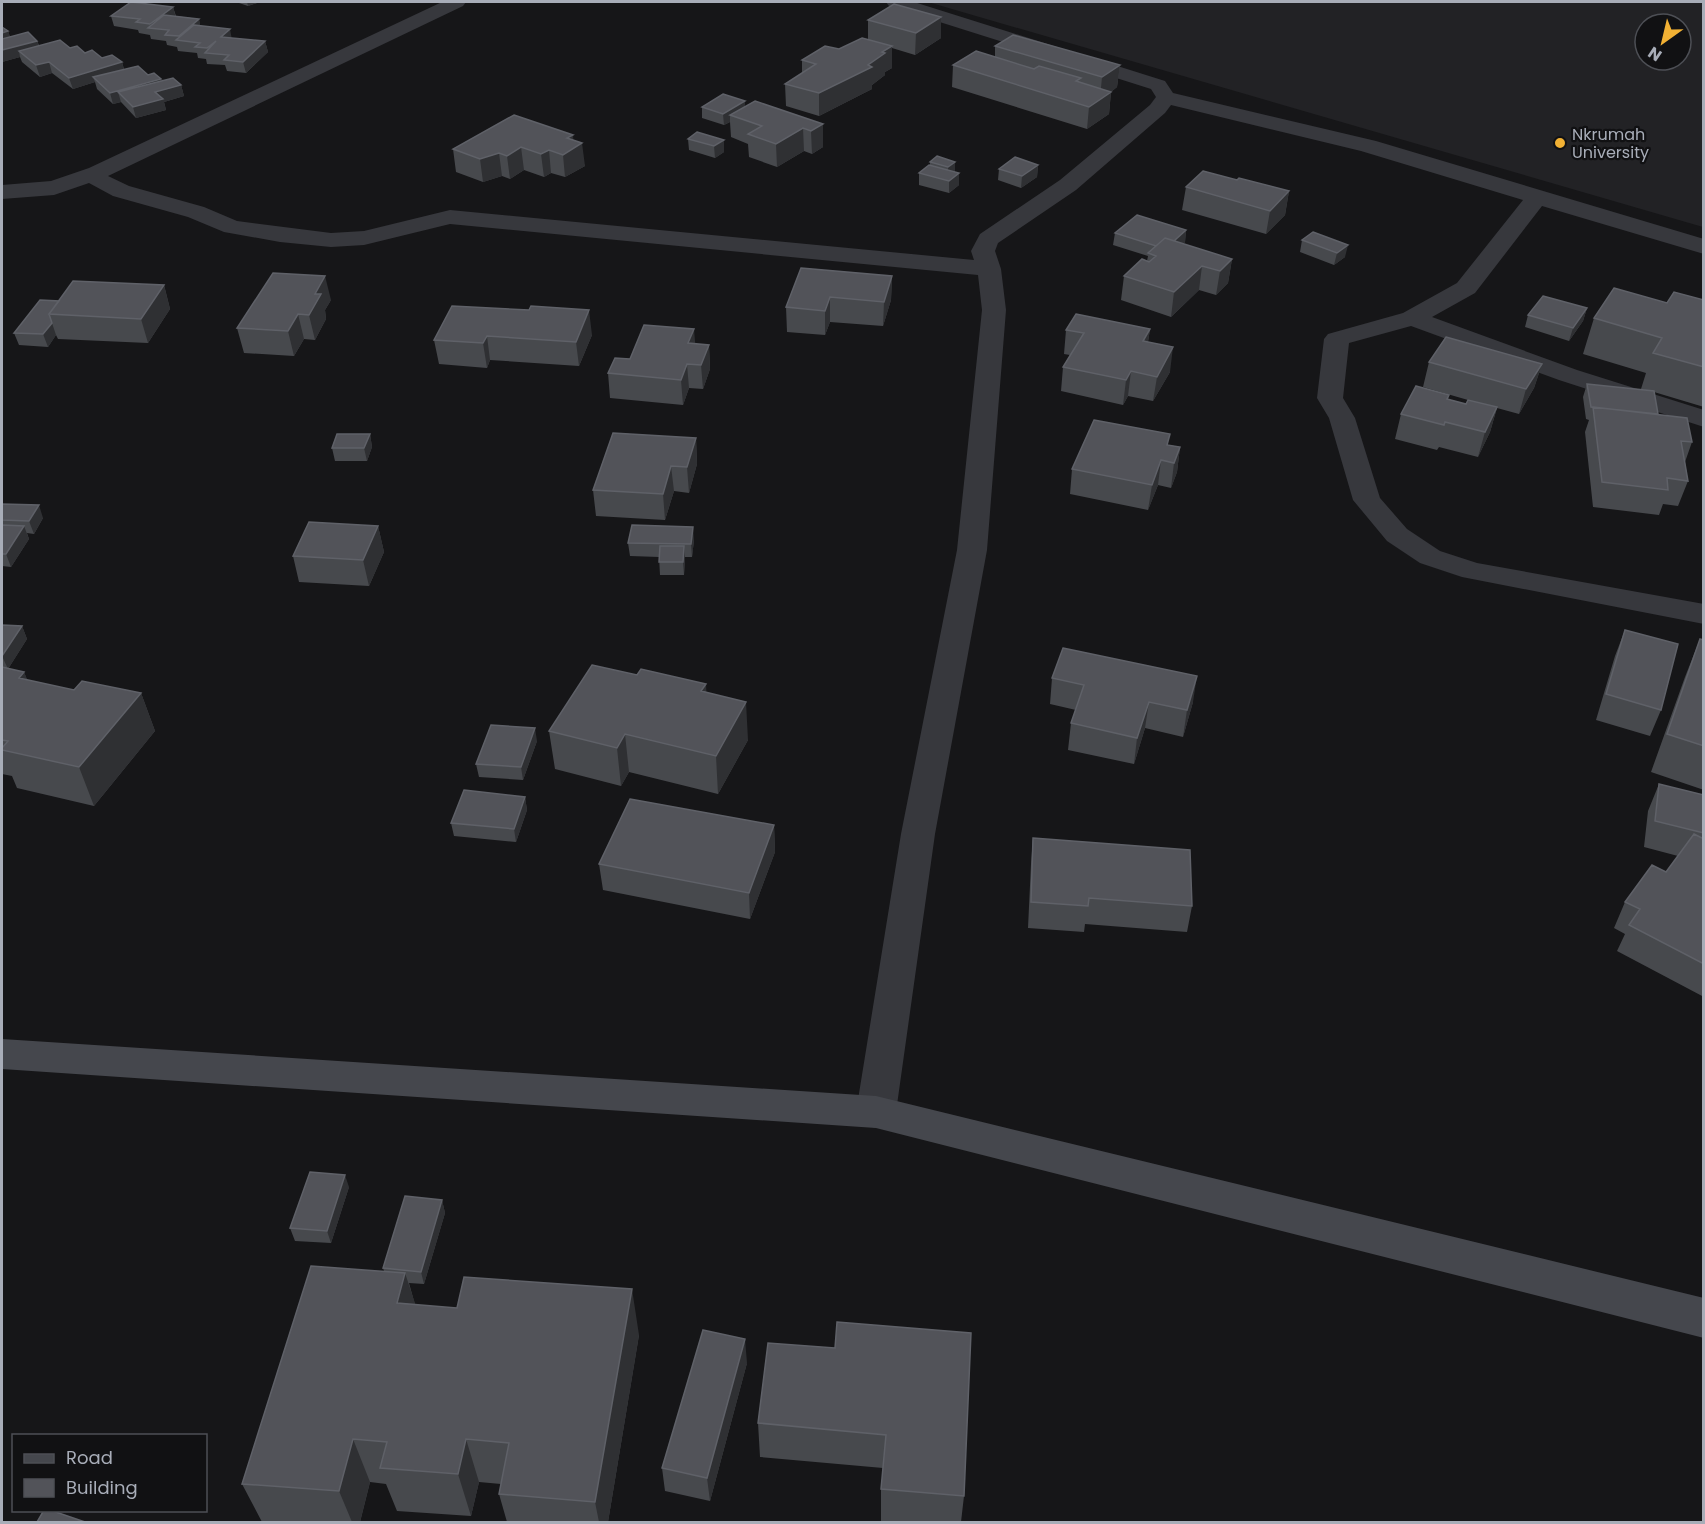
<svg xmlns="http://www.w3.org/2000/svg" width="1705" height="1524" font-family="Poppins,sans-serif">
  <rect width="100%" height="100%" fill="#161618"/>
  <path fill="#222225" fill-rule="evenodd" d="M928 2H1703V227ZM1645 24H1681V60H1645Z"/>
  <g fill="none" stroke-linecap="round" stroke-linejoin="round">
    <path fill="#37383d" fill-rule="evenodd" d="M442 2H466L463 6 108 176 129 186 204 207 237 221 331 233 364 231 450 210 974 260 971 251 980 234 1060 180 1150 105 1156 97 1151 89 889 6 886 2H914L1165 81 1173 93 1376 141 1704 239V254L1542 206 1475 293 1432 317 1577 370 1704 410V427L1559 380 1411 326 1349 343 1343 398 1355 418 1380 498 1407 529 1440 551 1477 563 1704 604V624L1462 577 1420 563 1387 541 1353 500 1329 418 1317 398 1324 339 1328 334 1403 313 1457 283 1523 200 1361 151 1171 105 1165 113 1076 190 998 243 995 251 1001 269 1006 310 987 550 935 834 896 1112 890 1124 876 1128 862 1124 856 1112 901 834 957 550 982 310 978 275 450 224 364 245 331 247 280 242 224 232 188 217 113 196 89 183 54 195 2 199V185L51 181 89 168Z"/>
    <path fill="#45474d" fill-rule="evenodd" d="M2 1039 876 1096 1704 1298V1338L876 1128 2 1069Z"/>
  </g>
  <path fill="#47494d" d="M236 2H260L248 6Z
    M173 7 176 16 199 19 200 26 232 38 265 41 268 52 246 73 227 71 225 65 207 64 206 59 198 58 197 53 178 51 177 47 167 45 166 41 151 39 150 35 139 33 138 30 114 26 111 16Z
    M941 17V38L915 55 892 48V68L885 72V75L872 85V89L819 116 786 106 785 84 802 73V60L839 49 868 39V20Z
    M2 27 8 31 10 37 37 41 39 45 70 48 102 58 122 62 124 69 148 75 161 81 181 85 184 96 164 102 166 110 136 118 121 102 113 104 97 89 95 82 73 89 52 73 40 77 22 62 20 57 2 62Z
    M995 46 1120 65 1117 87 1111 92 1109 114 1087 129 952 87 953 65 995 57Z
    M745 106 823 124V147L812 154 804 151 777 167 749 157 748 144 731 137 730 122 724 125 702 118V107Z
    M688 139 724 140V152L715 158 689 150Z
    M573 140 585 166 565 177 551 173 544 177 524 170 510 179 502 176 483 182 456 172 453 149Z
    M937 156 955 172 959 173V185L949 193 919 185V173L930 165V162Z
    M1038 165 1037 177 1021 188 998 180 999 169Z
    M1237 180 1289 191 1285 215 1266 234 1182 210 1186 187Z
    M1186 230 1185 242 1183 244 1232 259 1228 283 1216 295 1199 290 1171 317 1121 300 1124 276 1147 261 1148 256 1113 245 1115 233Z
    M1313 232 1345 257 1334 265 1300 252 1302 240Z
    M892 276 891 300 883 326 830 322 825 335 787 332 786 307Z
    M164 285 170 309 148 343 58 339 56 335 48 347 19 345 14 333 59 301Z
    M331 300 325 310 326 319 315 340 304 339 294 356 244 353 237 328Z
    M1704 300V407L1654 392 1658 414 1692 442 1685 462 1688 481 1678 506 1663 504 1659 515 1593 507 1585 432 1589 420 1586 419 1583 397 1587 384 1648 391 1641 389 1646 373 1583 354 1594 318 1667 303Z
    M452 306 592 335 579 366 490 360 487 368 439 364 434 340Z
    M1587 308 1583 321 1569 341 1525 327 1528 315Z
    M1150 329 1148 342 1170 372 1153 401 1128 396 1123 405 1061 391 1063 367 1070 355 1064 354 1066 330Z
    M695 344 709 345 710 369 703 389 689 388 683 405 610 398 608 373Z
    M1429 362 1542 364 1534 388 1519 414 1497 408 1490 432 1478 457 1439 447 1437 450 1395 439 1401 414 1449 395 1448 399 1466 404 1468 400 1423 387Z
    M370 434 372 447 367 461H335L332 448Z
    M696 438 697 464 689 493 674 491 665 520 596 516 593 490Z
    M1169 445 1180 447 1177 472 1171 488 1158 485 1148 510 1070 494 1072 469Z
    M2 504 43 518 34 534 27 533 29 539 11 567 2 566Z
    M378 526 384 552 369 586 299 582 293 556Z
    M694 540 692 557H685L684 575H660L659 557 630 556 628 543Z
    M2 625 22 626 27 639 8 669 24 672 27 680 74 690 141 693 155 731 94 806 17 788 12 776 2 774Z
    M1625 630 1661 710 1650 736 1596 720 1615 656Z
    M1700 639 1704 640V790L1651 772 1685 677Z
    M637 675 706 684V692L748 740 718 794 629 772 621 786 555 769 549 731Z
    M1052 678 1193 702 1183 737 1145 728 1134 764 1068 750 1071 723 1076 710 1050 704Z
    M537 741 523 780 479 777 476 764Z
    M1659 784 1704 795V997L1617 951 1625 934 1614 928 1625 902 1666 872 1678 856 1644 847 1648 811Z
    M525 797 527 810 516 842 454 836 451 823Z
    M774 825 775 852 750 919 603 890 599 864Z
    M1033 838 1192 906 1187 932 1085 924 1084 932 1028 928 1031 864Z
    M349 1187 331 1243 295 1241 290 1228Z
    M442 1200 445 1213 424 1284 409 1283 415 1305 639 1335 608 1522H507L499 1494 501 1484 479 1482 471 1516 397 1511 386 1484 370 1482 360 1522H262L242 1484 384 1271 383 1268Z
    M835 1348 964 1496 961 1522H881V1489L883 1468 760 1457 758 1423Z
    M747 1363 710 1501 665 1491 662 1468Z"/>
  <path fill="#2f3033" d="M247 2H260L248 6Z
    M173 7 176 18 151 29 150 24Z
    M941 17V38L915 55 916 33Z
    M199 19 201 30 180 41 179 36Z
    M230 29 232 40 221 37Z
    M8 31 12 42 2 45V33Z
    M37 41 41 52 19 51 20 57 2 62V50Z
    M265 41 268 52 246 73 243 62Z
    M892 46V68L885 72V75L872 85V89L819 116V93L868 65 882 52Z
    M49 62 52 73 40 77 36 65Z
    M122 62 125 74 93 77 95 82 73 89 69 78Z
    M1120 65 1117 87 1111 92 1109 114 1087 129 1089 107 1100 99 1102 77Z
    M161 79 164 90 181 85 184 96 164 102 166 110 136 118 133 107 118 92 121 102 113 104 110 93Z
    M745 101V113L730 115V122L724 125 723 114Z
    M823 124V147L812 154 811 131Z
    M803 128 804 151 777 167 776 144Z
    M573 135 574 148 582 143 585 166 565 177 563 155 567 138Z
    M724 140V152L715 158 714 146Z
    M521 147 524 170 510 179 507 156Z
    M549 150 551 173 544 177 541 154Z
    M499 153 502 176 483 182 480 159Z
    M955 162V174L948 179V167Z
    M1038 165 1037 177 1021 188 1022 176Z
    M959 173V185L949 193V181Z
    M1289 191 1285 215 1266 234 1270 211Z
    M1186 230 1185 242 1163 261 1164 249Z
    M1348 245 1345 257 1334 265 1337 253Z
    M1232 259 1228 283 1216 295 1220 271Z
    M1202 266 1199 290 1171 317 1174 292Z
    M325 276 331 300 325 310 326 319 315 340 309 315 315 294Z
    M892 276 891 300 883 326 884 302Z
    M164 285 170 309 148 343 141 319Z
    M830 297V322L825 335V311Z
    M1587 308 1583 321 1569 341 1573 328Z
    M589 310 592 335 579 366 576 342Z
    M298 314 304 339 294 356 288 331Z
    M52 323 56 335 48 347 43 334Z
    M694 329 696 353 688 343Z
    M1150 329 1146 354 1143 341Z
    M487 336 490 360 487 368 483 343Z
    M709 345 710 369 703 389 701 365Z
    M1173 347 1170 372 1153 401 1157 377Z
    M687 364 689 388 683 405 681 380Z
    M1542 364 1534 388 1519 414 1526 389Z
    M1131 371 1128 396 1123 405 1126 380Z
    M1497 407 1490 432 1478 457 1485 432Z
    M370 434 372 447 367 461 364 448Z
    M696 438 697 464 689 493 687 467Z
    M1180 447 1177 472 1171 488 1174 463Z
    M1161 460 1158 485 1148 510 1152 485Z
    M671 466 674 491 665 520 663 494Z
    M39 505 43 518 34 534 29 521Z
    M24 526 29 539 11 567 6 554Z
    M378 526 384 552 369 586 363 560Z
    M693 527 694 540 692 557 691 544Z
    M684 546 685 559 684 575 683 562Z
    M22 626 27 639 8 669 2 656Z
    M24 672 40 710 19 678Z
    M1197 676 1193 702 1183 737 1187 710Z
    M706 684 708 722 701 691Z
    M141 693 155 731 94 806 79 767Z
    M746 702 748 740 718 794 716 756Z
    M1149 702 1145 728 1134 764 1137 738Z
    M535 728 537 741 523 780 521 767Z
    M625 734 629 772 621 786 617 748Z
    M525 797 527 810 516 842 514 829Z
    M774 825 775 852 750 919 749 893Z
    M345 1175 349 1187 331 1243 327 1231Z
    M442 1200 445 1213 424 1284 421 1272Z
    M405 1273 420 1318 397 1303Z
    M632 1289 639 1335 608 1522H599L595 1502Z
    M745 1339 747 1363 710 1501 707 1478Z
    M353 1439 370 1482 360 1522H352L339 1491Z
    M466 1439 479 1482 471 1516 458 1474Z"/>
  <path fill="#525359" stroke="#5f6168" stroke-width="1.5" d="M131 2 173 7 150 24 136 22 140 19 111 16Z
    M894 4 941 17 916 33 868 20Z
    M164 15 199 19 179 36 165 35 169 30 148 28Z
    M194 25 230 29 221 37 265 41 243 62 224 60 229 55 205 53 216 41 207 48 195 47 200 43 176 40Z
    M2 27 8 31 2 33Z
    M28 32 37 41 2 50V39Z
    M1013 35 1120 65 1102 77 995 46Z
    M862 38 892 46 882 52 885 53 868 65 872 67 819 93 785 84 816 64 802 60 825 46 839 49Z
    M60 40 70 48 77 46 85 53 92 50 102 58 112 55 122 62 69 78 49 62 36 65 19 51Z
    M976 51 1034 69 1039 66 1081 78 1076 81 1111 92 1089 107 953 65Z
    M138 66 148 75 154 73 161 79 110 93 93 77Z
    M173 78 181 85 155 92 163 99 133 107 118 92Z
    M723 94 745 101 723 114 702 107Z
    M755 101 823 124 811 131 803 128 776 144 748 134 762 126 730 115Z
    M514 115 573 135 567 138 582 143 563 155 549 150 541 154 521 147 507 156 499 153 480 159 453 149Z
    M697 132 724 140 714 146 688 139Z
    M937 156 955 162 948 167 930 162Z
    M1015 157 1038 165 1022 176 999 169Z
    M929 165 959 173 949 181 919 173Z
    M1203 171 1237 180 1239 178 1289 191 1270 211 1186 187Z
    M1137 215 1186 230 1174 241 1165 238 1156 246 1115 233Z
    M1313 232 1348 245 1337 253 1302 240Z
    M1165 238 1232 259 1220 271 1202 266 1174 292 1124 276 1142 259 1149 262 1156 256 1148 253Z
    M801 268 892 276 884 302 830 297 825 311 786 307Z
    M273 273 325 276 315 294H321L309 315 298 314 288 331 237 328Z
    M73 281 164 285 141 319 49 314Z
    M1614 288 1667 303 1674 292 1704 300V367L1653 353 1662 338 1594 318Z
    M1543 296 1587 308 1573 328 1528 315Z
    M40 300 59 301 49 314 52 323 43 334 14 333Z
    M452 306 529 310 531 306 589 310 576 342 487 336 483 343 434 340Z
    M1076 314 1150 329 1143 341 1173 347 1157 377 1131 371 1126 380 1063 367 1084 333 1066 330Z
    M644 325 694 329 688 343 709 345 701 365 687 364 681 380 608 373 615 358 630 359Z
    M1446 337 1542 364 1526 389 1429 362Z
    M1587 384 1654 391 1658 414 1591 407Z
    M1416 386 1449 395 1447 399 1466 404 1468 400 1497 407 1485 432 1445 422 1444 425 1401 414Z
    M1593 407 1687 418 1692 442 1681 441 1688 481 1667 478 1668 490 1602 482Z
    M1094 420 1170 434 1167 445 1180 447 1174 463 1161 460 1152 485 1072 469Z
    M613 433 696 438 687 467 671 466 663 494 593 490Z
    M337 434H370L364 448H332Z
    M2 504 39 505 29 521 2 520Z
    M309 522 378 526 363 560 293 556Z
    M2 525 24 526 6 554H2Z
    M632 525 693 527 691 544 628 543Z
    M660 546H684L683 562H659Z
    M2 625 22 626 2 656Z
    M1625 630 1678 644 1661 710 1606 694Z
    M1700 639 1704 640V746L1667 734Z
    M1063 648 1197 676 1187 710 1149 702 1137 738 1071 723 1084 685 1052 678Z
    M592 665 637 675 641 669 706 684 701 691 746 702 716 756 625 734 617 748 549 731Z
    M2 667 24 672 19 678 74 690 82 681 141 693 79 767 2 750V748L8 741 2 740Z
    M491 725 535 728 521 767 476 764Z
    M1659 784 1704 795V833L1655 821Z
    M464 790 525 797 514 829 451 823Z
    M630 799 774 825 749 893 599 864Z
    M1694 834 1704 839V964L1629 925 1640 909 1625 902 1652 865 1666 872Z
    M1033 838 1190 850 1192 906 1089 898 1088 906 1031 902Z
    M310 1172 345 1175 327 1231 290 1228Z
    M405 1196 442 1200 421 1272 383 1268Z
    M311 1266 405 1273 397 1303 457 1308 464 1277 632 1289 595 1502 499 1494 509 1443 466 1439 458 1474 380 1468 387 1442 353 1439 339 1491 242 1484Z
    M837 1322 971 1333 964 1496 881 1489 886 1435 758 1423 768 1343 835 1348Z
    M703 1330 745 1339 707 1478 662 1468Z
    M44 1510H50L85 1522H37Z"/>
  <circle fill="#f2b134" stroke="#111113" stroke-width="2" cx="1560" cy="143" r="6"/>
  <g text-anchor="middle" stroke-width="4.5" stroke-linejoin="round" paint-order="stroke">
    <g font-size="16" fill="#a8adb8" stroke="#111113" text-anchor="start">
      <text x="1572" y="140">Nkrumah<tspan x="1572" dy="18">University</tspan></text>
    </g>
  </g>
  <rect width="1705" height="1524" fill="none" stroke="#a8adb8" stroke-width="6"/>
  <rect x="12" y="1434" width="195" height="78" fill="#111113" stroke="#4d4f55" stroke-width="1.5"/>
  <rect x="24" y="1454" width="30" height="9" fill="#45474d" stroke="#4d4f55" stroke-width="1.5"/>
  <text x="66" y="1464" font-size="18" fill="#a8adb8">Road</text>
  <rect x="24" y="1479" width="30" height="18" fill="#525359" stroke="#4d4f55" stroke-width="1.5"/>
  <text x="66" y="1494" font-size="18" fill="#a8adb8">Building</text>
  <g transform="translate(1663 42) rotate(214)"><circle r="28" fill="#111113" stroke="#4d4f55" stroke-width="1.5"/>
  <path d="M0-4.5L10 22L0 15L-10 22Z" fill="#f2b134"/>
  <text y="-9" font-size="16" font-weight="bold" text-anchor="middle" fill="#a8adb8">N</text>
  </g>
</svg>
